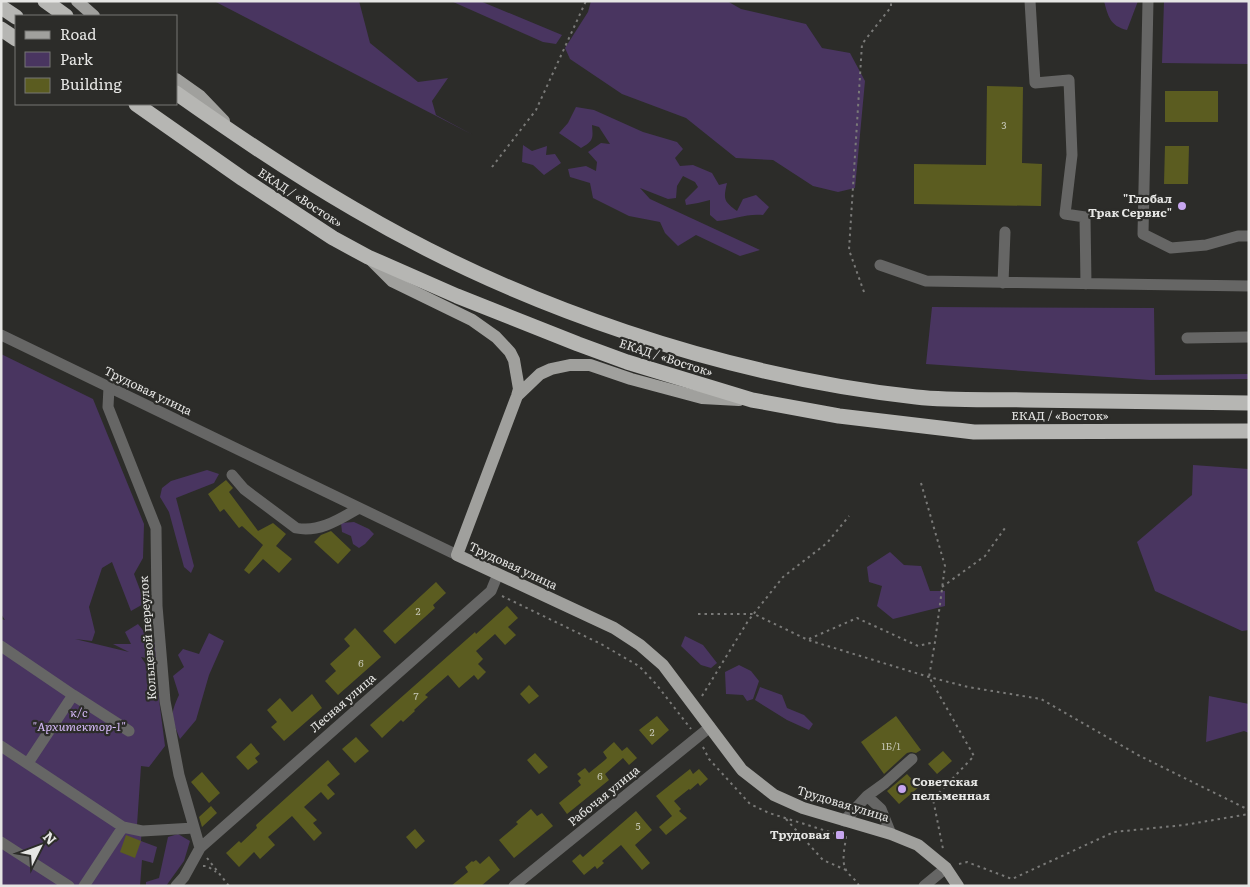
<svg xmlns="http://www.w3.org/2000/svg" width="1250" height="887" font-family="Literata,serif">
  <rect width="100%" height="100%" fill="#2c2c29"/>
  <path fill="#493560" d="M214 1H359L370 43 418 82 448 78 432 101 436 115 473 135Z
    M451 1H480L562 35 556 44 543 42Z
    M591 1H727L741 9 806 24 822 48 850 53 865 81 855 188 838 192 813 186 773 160 736 158 686 118 622 94 570 59 565 48 588 12Z
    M1104 1H1138L1127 30C1110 26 1108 16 1104 1Z
    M1164 1H1249V64L1162 63Z
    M576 107 594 110 643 132 677 142 683 149 675 158 680 166 693 165 712 173 719 185 727 183C723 200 724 201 737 211L743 199 756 195 769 207 763 215C748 213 732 220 717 221L710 215V200L698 203 686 205 685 200 698 187 695 182 683 176 677 186 676 198 668 199 640 188 650 199 760 250 740 256 696 235 678 246 665 233 660 222 629 216 593 198 590 183 570 177 568 169 586 166 596 171 597 162 588 152 601 143 610 144 599 127 592 125C593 138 594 141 581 148L559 133 568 123Z
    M523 145 532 151 547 146 546 155 555 154 561 163 544 175 533 165 522 162Z
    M932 307 1154 308 1155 375 1249 374V379L1150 380 926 364Z
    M1 354 93 399 144 524 143 558 134 574 145 603 131 611 112 562 102 568 89 607 95 632 92 641 75 639 129 652 113 644H131L125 632 138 624 149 638 150 642 155 643 157 657 146 658 141 657 147 666 155 669 165 746 149 767 141 766 137 825 142 826 141 841 157 847 153 863 142 860 140 886H1V619L5 620 1 614Z
    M1193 465 1249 469V630L1242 631 1155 591 1137 542 1192 495Z
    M207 470 219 474 214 483 176 498 194 566 191 573 184 567 169 512 160 497 162 488 171 481Z
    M354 522 369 529 374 534 365 544 359 548 353 544 351 536 342 532 341 523Z
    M890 552 904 565 921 566 930 591H945V606L893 619 877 606 882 586 869 582 867 567Z
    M209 633 224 641 209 675 196 720 180 739C172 719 169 716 179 695L173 676 184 667 178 655 183 649 199 654Z
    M685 636 703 645 717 663 711 668 701 665 681 646Z
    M739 665 751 671 759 681 753 699 747 701 743 695 726 694 725 672Z
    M760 687 782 695 787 708 804 715 813 724 809 730 787 720 755 700Z
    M1209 696 1249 704V733L1244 731 1206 742Z
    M178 834 190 841 184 861 166 886H146V882L159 878 168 837Z"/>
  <path fill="#5b5c20" d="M987 86 1023 87 1022 163 1042 164 1041 206 914 204V164L986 165Z
    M1165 91H1218V122H1165Z
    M1165 146H1189L1188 184H1164Z
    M226 480 233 488 229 492 258 531 273 523 286 534 276 546 292 559 279 573 263 559 249 574 244 570 263 545 242 526 239 528 224 509 220 512 208 494Z
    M331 531 351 550 338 564 314 542 321 535Z
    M436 582 446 593 433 605 435 608 395 644 383 631Z
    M507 606 518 618 508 627 516 635 505 645 495 634 476 651 483 659 478 664 486 672 478 680 474 675 459 688 448 675 425 695 428 697 414 710 415 711 403 722 401 720 382 738 370 725 475 632 476 634Z
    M355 628 381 657 338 695 325 681 336 671 330 664 350 646 344 639Z
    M529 685 539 696 529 704 520 694Z
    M312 694 322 708 284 741 271 727 277 722 267 710 280 698 292 712Z
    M657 716 669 730 652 745 639 730Z
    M896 716 921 750 916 753 911 752 907 753 884 774 861 742Z
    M356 737 369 751 355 763 342 749Z
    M614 742 622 751 627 747 637 758 629 765 623 758 605 774 609 780 567 814 559 803 581 785 578 781 581 778 577 774 585 768 589 773 605 760 607 758 603 752Z
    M251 743 260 754 255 758 258 762 248 770 236 757Z
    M943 751 952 761 937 774 928 764Z
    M535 753 548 767 539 774 527 760Z
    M328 760 340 774 327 785 335 794 328 800 321 792 304 807 317 820 313 823 322 833 314 841 292 816 268 837 275 845 260 859 254 852 239 867 226 853 239 841 241 843 257 828 256 825Z
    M690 769 693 774 699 769 708 779 700 786 698 783 690 790 689 789 674 801 681 809 679 811 687 818 666 835 659 827 672 816 656 796Z
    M202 772 220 793 209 803 191 782Z
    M907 774 919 787 899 804 887 791Z
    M211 806 217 813 202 827 199 817Z
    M531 809 537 816 542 813 553 826 514 858 499 840 518 824 516 822Z
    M636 811 652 830 635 845 650 863 642 870 621 845 602 861 604 863 597 869 595 866 584 875 572 861 580 854 583 857Z
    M415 829 425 841 416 849 406 837Z
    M126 835 141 841 135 858 120 852Z
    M489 856 500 870 481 886H451L468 872 465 867 472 861 473 862 476 860 480 864Z"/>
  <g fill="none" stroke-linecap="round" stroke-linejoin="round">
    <path stroke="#7a7a78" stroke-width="2" stroke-dasharray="2.5 4" stroke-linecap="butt" d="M492 167 536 110 586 1
      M864 292 849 250 862 44 891 7V1
      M921 483 945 566 935 642 929 677 974 756 933 799 943 849
      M942 587 985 556 1005 528
      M502 596 601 644 639 666 656 684 691 729
      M698 614H754L808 640 929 677 968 687 1041 699 1140 756 1249 810
      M809 639 857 618 918 646 935 642
      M702 696 748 621 783 577 827 543 849 516
      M703 747 709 759 750 804 769 813 846 837C845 847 841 861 846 870 849 876 856 879 859 886
      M786 819 823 860 846 870
      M207 858 229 886
      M959 864 967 862 1012 879 1114 832 1184 825 1249 814
      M203 866H207L216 872"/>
    <path stroke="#666665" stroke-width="11" d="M1030 1 1035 83 1069 80 1072 155 1065 214 1085 217 1086 284
      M1148 1 1143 234 1171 248 1206 245 1238 236H1249
      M880 265 926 281 1249 286
      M1003 283 1005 232
      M1 335 457 555
      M1187 338 1249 337
      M109 387 108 407 156 528 157 606 165 701 179 775 200 848 184 877 176 886
      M232 475 244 489 296 528C319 533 340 519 359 508
      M1 646 73 695 28 763
      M73 695 129 731
      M1 746 123 827 84 886
      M867 796 885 783 912 759
      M844 821 867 796 881 809 891 834
      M123 827 142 831 194 828
      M1 842 69 886
      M200 848 491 591 498 574
      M514 886 710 727
      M924 886 946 868"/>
    <path stroke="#a0a09d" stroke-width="12" d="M77 1 94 16
      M176 79 200 96 224 121
      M371 260 392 281 472 320 496 337 510 352 514 360 519 389 517 396 457 555 614 628 640 645 663 665 742 770 774 795 803 808 891 834 918 845 946 868 958 886
      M517 396 540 374 551 369 570 365H590L631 379 702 398 739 400"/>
    <path stroke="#b6b6b3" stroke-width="15" d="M45 1 66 16
      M1 7 16 17
      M1 29 16 39
      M176 93C234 134 293 174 354 209 520 307 725 376 916 397 952 401 989 399 1025 400 1100 401 1174 402 1249 403
      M136 104 243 179 333 238 368 257 457 296 578 344 627 362 752 400 839 416 974 432 1249 431"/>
  </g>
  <g fill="#c7a6ef" stroke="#2c2c29" stroke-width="2">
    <circle cx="1182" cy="206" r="5"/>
    <circle cx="902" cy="789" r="5"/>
    <rect x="835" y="830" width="10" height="10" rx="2.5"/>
  </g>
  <g text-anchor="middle" stroke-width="4.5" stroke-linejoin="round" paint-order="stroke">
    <g font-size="10" fill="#c3c4b3">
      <text x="1004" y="129">3</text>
      <text x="418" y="615">2</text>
      <text x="361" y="667">6</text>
      <text x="416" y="700">7</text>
      <text x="652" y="736">2</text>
      <text x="891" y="750">1Б/1</text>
      <text x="600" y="780">6</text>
      <text x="638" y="830">5</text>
    </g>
    <g font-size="12" fill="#e6e6e4" stroke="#2c2c29">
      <text transform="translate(300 198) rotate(33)" y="4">ЕКАД / «Восток»</text>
      <text transform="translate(666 358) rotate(18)" y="4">ЕКАД / «Восток»</text>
      <text transform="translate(148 391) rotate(26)" y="4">Трудовая улица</text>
      <text x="1060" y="420">ЕКАД / «Восток»</text>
      <text transform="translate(513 566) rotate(25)" y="4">Трудовая улица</text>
      <text transform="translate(148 638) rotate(-94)" y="4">Кольцевой переулок</text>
      <text transform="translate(343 703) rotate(-41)" y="4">Лесная улица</text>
      <text transform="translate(604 796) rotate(-39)" y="4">Рабочая улица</text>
      <text transform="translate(843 804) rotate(17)" y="4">Трудовая улица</text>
    </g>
    <g font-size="12" font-weight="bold" fill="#e6e6e4" stroke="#2c2c29" text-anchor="end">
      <text x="1172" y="203">"Глобал<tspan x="1172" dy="14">Трак Сервис"</tspan></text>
      <text x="912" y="786" text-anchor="start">Советская<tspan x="912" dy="14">пельменная</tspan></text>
      <text x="830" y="839">Трудовая</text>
    </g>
    <g font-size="12" font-style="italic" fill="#d4b9f7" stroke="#2c2c29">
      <text x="79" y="717">к/с<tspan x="79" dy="14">"Архитектор-1"</tspan></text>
    </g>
  </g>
  <rect width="1250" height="887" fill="none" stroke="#e6e6e4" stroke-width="5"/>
  <rect x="15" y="15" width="162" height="90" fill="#2c2c29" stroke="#767674"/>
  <rect x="25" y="31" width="25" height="8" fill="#a0a09d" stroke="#767674"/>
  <text x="60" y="40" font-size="15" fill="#e6e6e4">Road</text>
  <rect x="25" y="52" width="25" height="15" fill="#493560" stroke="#767674"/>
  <text x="60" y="65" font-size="15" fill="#e6e6e4">Park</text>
  <rect x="25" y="78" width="25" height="15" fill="#5b5c20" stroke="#767674"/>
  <text x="60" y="90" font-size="15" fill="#e6e6e4">Building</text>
  <g transform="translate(40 847) rotate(48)" stroke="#2c2c29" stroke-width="4" paint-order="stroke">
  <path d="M0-4L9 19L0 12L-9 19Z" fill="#e6e6e4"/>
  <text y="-8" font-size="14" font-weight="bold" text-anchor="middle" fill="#e6e6e4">N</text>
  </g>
</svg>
